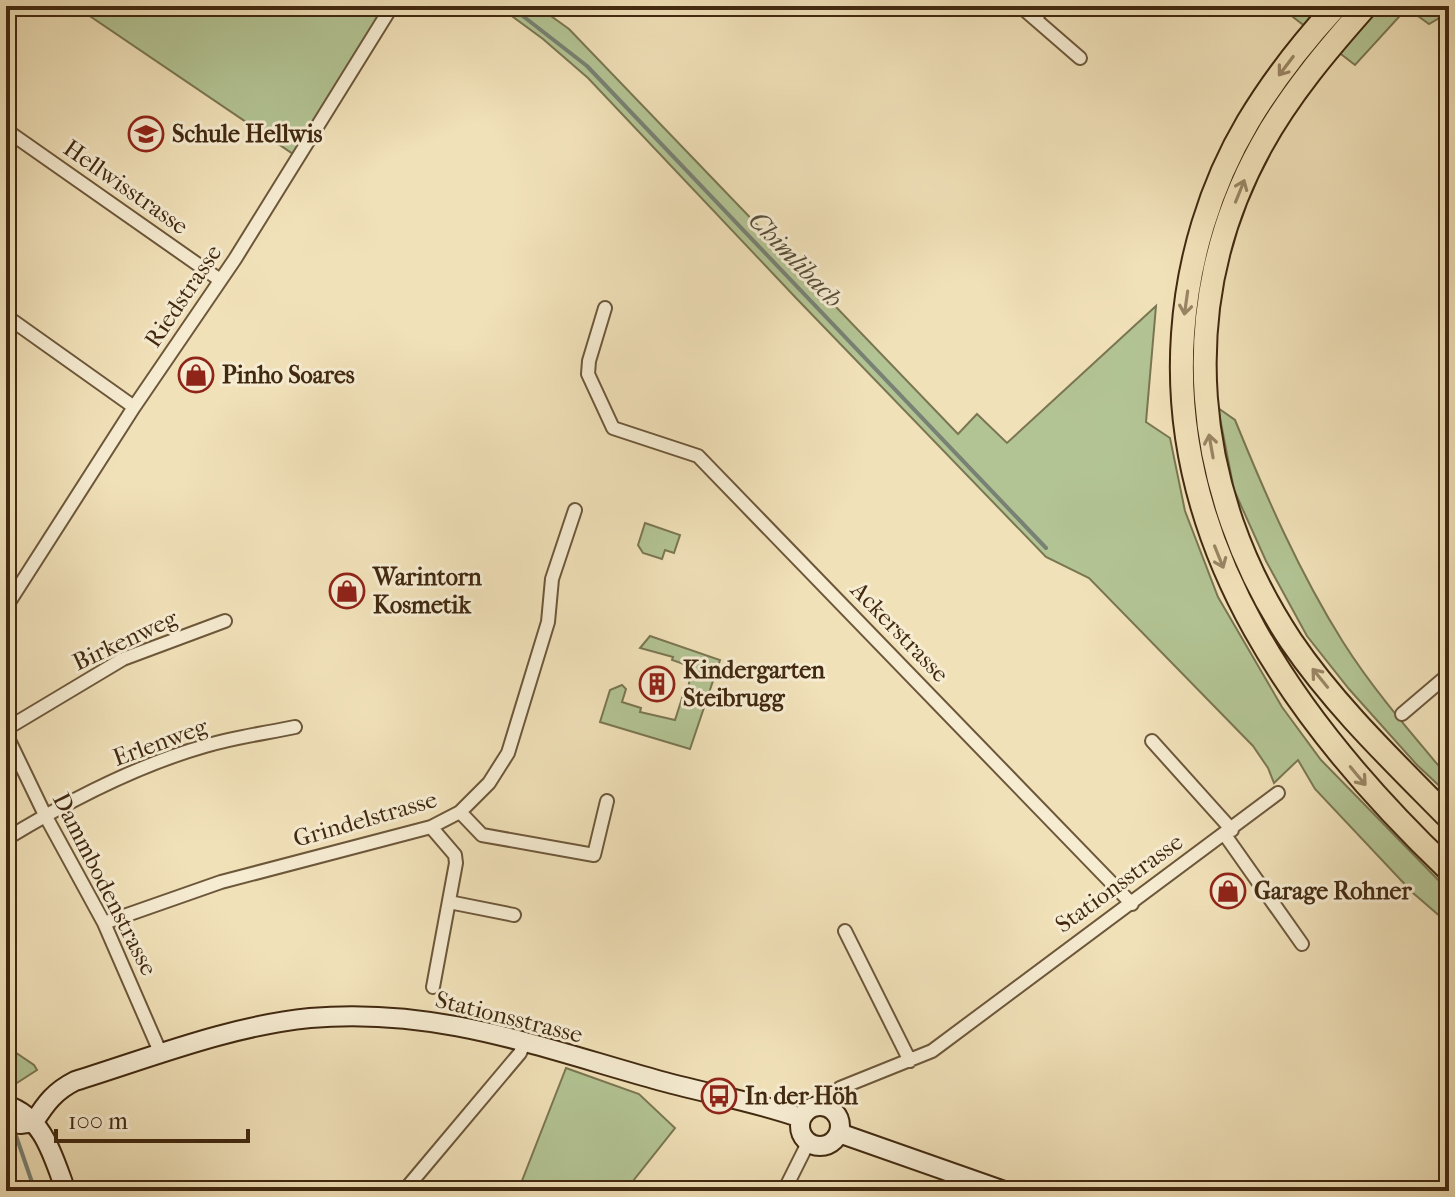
<svg xmlns="http://www.w3.org/2000/svg" width="1455" height="1197" font-family="'IM FELL French Canon',serif">
  <rect width="100%" height="100%" fill="#f1e1b9"/>
  <filter id="stains"><feTurbulence type="fractalNoise" baseFrequency=".0025" numOctaves="4"/><feColorMatrix values="0 0 0 0 .2 0 0 0 0 .09 0 0 0 0 .02 0 0 0 .5 -.17"/></filter>
  <radialGradient id="worn" r=".72"><stop offset=".6" stop-color="#630" stop-opacity="0"/><stop offset="1" stop-color="#630" stop-opacity=".3"/></radialGradient>
  <path fill="#b3c494" stroke="#7a7652" stroke-width="2" d="M75 6H392L299 158Z
    M498 6H537L569 29 958 434 977 414 1007 443 1156 306 1146 422 1170 438 1185 511 1218 597 1282 707 1321 760 1449 891V924L1413 893 1315 789 1298 760 1274 783 1268 768 1253 746 1089 578 1046 557 796 298 588 78 543 39Z
    M1284 6H1435L1446 14 1429 24 1407 8 1355 65 1293 17Z
    M1218 408 1235 420C1266 496 1299 572 1343 642 1374 691 1412 734 1449 778V795L1417 765 1349 689 1307 636 1266 561 1234 490Z
    M645 523 680 535 674 553 665 550 662 559 643 553 638 545Z
    M650 636 720 660 690 749 600 722 610 690 622 685 626 689 622 702 641 708 640 712 675 720 685 689H688L692 667 672 660 673 657 640 648Z
    M6 1046 34 1065 37 1070 6 1090Z
    M566 1068 639 1094 675 1128 625 1191H518Z"/>
  <g fill="none" stroke-linecap="round" stroke-linejoin="round">
    <path stroke="#788174" stroke-width="4" d="M510 6 587 66 1046 548
      M13 1127 35 1191"/>
    <g stroke="#6d573a" stroke-width="16">
      <path id="street" d="M1020 6 1080 58
        M1035 19 1044 6
        M6 130 220 280
        M605 308 589 361 588 374 613 428 698 456 1132 904
        M6 316 134 407
        M6 607 134 407 235 259 392 6
        M1402 714 1449 674
        M6 729 123 659 225 621
        M6 734 45 815 104 923 161 1054
        M1152 741 1232 830
        M460 812 482 835 594 855 607 801
        M431 827 455 855 456 863 433 987
        M1225 835 1302 944
        M6 839C68 801 135 766 205 746 235 737 266 733 295 727
        M449 902 514 915
        M104 923 221 882 431 827 460 812 489 783 508 753 548 622 552 579 575 510
        M845 931 910 1061
        M826 1107 831 1097 840 1088 932 1051 1278 793
        M404 1191 520 1053 525 1041
        M784 1191 808 1143"/>
    </g>
    <g stroke="#412910" stroke-width="22">
      <path id="secondary" d="M6 1105C44 1117 53 1157 66 1191
        M800 1126a20 20 0 1 1 40 0a20 20 0 1 1-40 0Z
        M6 1120 20 1124 34 1122
        M34 1122C46 1103 55 1091 75 1081 152 1057 230 1026 310 1018 435 1007 536 1046 654 1079 703 1093 753 1101 801 1118
        M839 1133 1004 1191"/>
    </g>
    <g stroke="#412910" stroke-width="26">
      <path id="highway" d="M1336 6C1303 42 1273 80 1248 122 1210 186 1188 260 1183 334 1168 549 1301 729 1449 870
        M1366 6C1327 50 1289 95 1261 146 1173 306 1192 492 1291 641 1335 706 1394 762 1449 818"/>
    </g>
    <use href="#street" stroke="#f6ecd2" stroke-width="12"/>
    <use href="#secondary" stroke="#f6ecd2" stroke-width="18"/>
    <use href="#highway" stroke="#f1e1b9" stroke-width="22"/>
  </g>
  <defs><path id="oneway-shaft" d="M-6 0H5M1.5-3L5.5 0L1.5 3" fill="none" stroke-width="1.6" stroke-linecap="round" stroke-linejoin="round" transform="scale(2)"/></defs>
  <g stroke="#998564">
    <use href="#oneway-shaft" transform="translate(1286 66) rotate(127)"/>
    <use href="#oneway-shaft" transform="translate(1240 191) rotate(-68)"/>
    <use href="#oneway-shaft" transform="translate(1186 303) rotate(98)"/>
    <use href="#oneway-shaft" transform="translate(1211 446) rotate(-100)"/>
    <use href="#oneway-shaft" transform="translate(1219 557) rotate(68)"/>
    <use href="#oneway-shaft" transform="translate(1320 678) rotate(-129)"/>
    <use href="#oneway-shaft" transform="translate(1358 776) rotate(50)"/>
  </g>
  <defs>
    <g id="school-ring" transform="scale(1.8)"><circle r="9.5" fill="#f6ecd2" stroke="#8f2418" stroke-width="1.5"/><path d="M0-5L7-2L0 1L-7-2ZM-4 1L0 2.5L4 1V4Q0 6-4 4Z" fill="#8f2418"/></g>
    <g id="shop-ring" transform="scale(1.8)"><circle r="9.5" fill="#f6ecd2" stroke="#8f2418" stroke-width="1.5"/><path d="M-5-2.5h2.3a2.7 3.5 0 0 1 5.4 0H5L5.5 6h-11ZM-1.5-2.5h3a1.5 2.3 0 0 0-3 0Z" fill="#8f2418"/></g>
    <g id="building-ring" transform="scale(1.8)"><circle r="9.5" fill="#f6ecd2" stroke="#8f2418" stroke-width="1.5"/><path d="M-4-6H4V6H1V3H-1V6H-4ZM-2.5-4.3h1.7v1.8h-1.7ZM.8-4.3h1.7v1.8H.8ZM-2.5-1h1.7V.8h-1.7ZM.8-1h1.7V.8H.8Z" fill="#8f2418"/></g>
    <g id="bus-ring" transform="scale(1.8)"><circle r="9.5" fill="#f6ecd2" stroke="#8f2418" stroke-width="1.5"/><path d="M-5-6H5V4H4V6H2V4H-2V6H-4V4H-5ZM-3.5-4V0h7V-4ZM-3.5 1.2v1.5H-2V1.2ZM2 1.2v1.5H3.5V1.2Z" fill="#8f2418"/></g>
  </defs>
  <g fill-rule="evenodd">
    <use href="#school-ring" x="146" y="134"/>
    <use href="#shop-ring" x="196" y="375"/>
    <use href="#shop-ring" x="347" y="591"/>
    <use href="#building-ring" x="657" y="684"/>
    <use href="#shop-ring" x="1228" y="891"/>
    <use href="#bus-ring" x="719" y="1096"/>
  </g>
  <g text-anchor="middle" stroke-width="6" stroke-linejoin="round" paint-order="stroke">
    <g font-size="24" font-weight="bold" fill="#412910" stroke="#f6ecd2" text-anchor="start">
      <text x="172" y="142">Schule Hellwis</text>
      <text x="222" y="383">Pinho Soares</text>
      <text x="373" y="585">Warintorn<tspan x="373" dy="28">Kosmetik</tspan></text>
      <text x="683" y="678">Kindergarten<tspan x="683" dy="28">Steibrugg</tspan></text>
      <text x="1254" y="899">Garage Rohner</text>
      <text x="745" y="1104">In der Höh</text>
    </g>
    <g font-size="24" fill="#412910" stroke="#f6ecd2">
      <text transform="translate(126 187) rotate(35)" y="8">Hellwisstrasse</text>
      <text transform="translate(183 296) rotate(-56)" y="8">Riedstrasse</text>
      <text transform="translate(900 632) rotate(46)" y="8">Ackerstrasse</text>
      <text transform="translate(125 640) rotate(-25)" y="8">Birkenweg</text>
      <text transform="translate(160 742) rotate(-20)" y="8">Erlenweg</text>
      <text transform="translate(365 819) rotate(-16)" y="8">Grindelstrasse</text>
      <text transform="translate(1119 883) rotate(-36)" y="8">Stationsstrasse</text>
      <text transform="translate(105 884) rotate(63)" y="8">Dammbodenstrasse</text>
      <text transform="translate(509 1017) rotate(14)" y="8">Stationsstrasse</text>
    </g>
    <g font-size="26" font-style="italic" fill="#584e3a" stroke="#f6ecd2">
      <text transform="translate(796 259) rotate(46)" y="9">Chimlibach</text>
    </g>
  </g>
  <rect width="1455" height="1197" fill="none" stroke="#f1e1b9" stroke-width="32"/>
  <rect x="8" y="8" width="1439" height="1181" fill="none" stroke="#412910" stroke-width="4"/>
  <rect x="16" y="16" width="1423" height="1165" fill="none" stroke="#412910" stroke-width="2"/>
  <path d="M56 1129v12h192v-12" fill="none" stroke="#412910" stroke-width="4"/>
  <text x="68" y="1129" font-size="24" fill="#412910" stroke="#f6ecd2" stroke-width="6" paint-order="stroke">100 m</text>
  <rect width="100%" height="100%" filter="url(#stains)"/>
  <rect width="100%" height="100%" fill="url(#worn)"/>
</svg>
